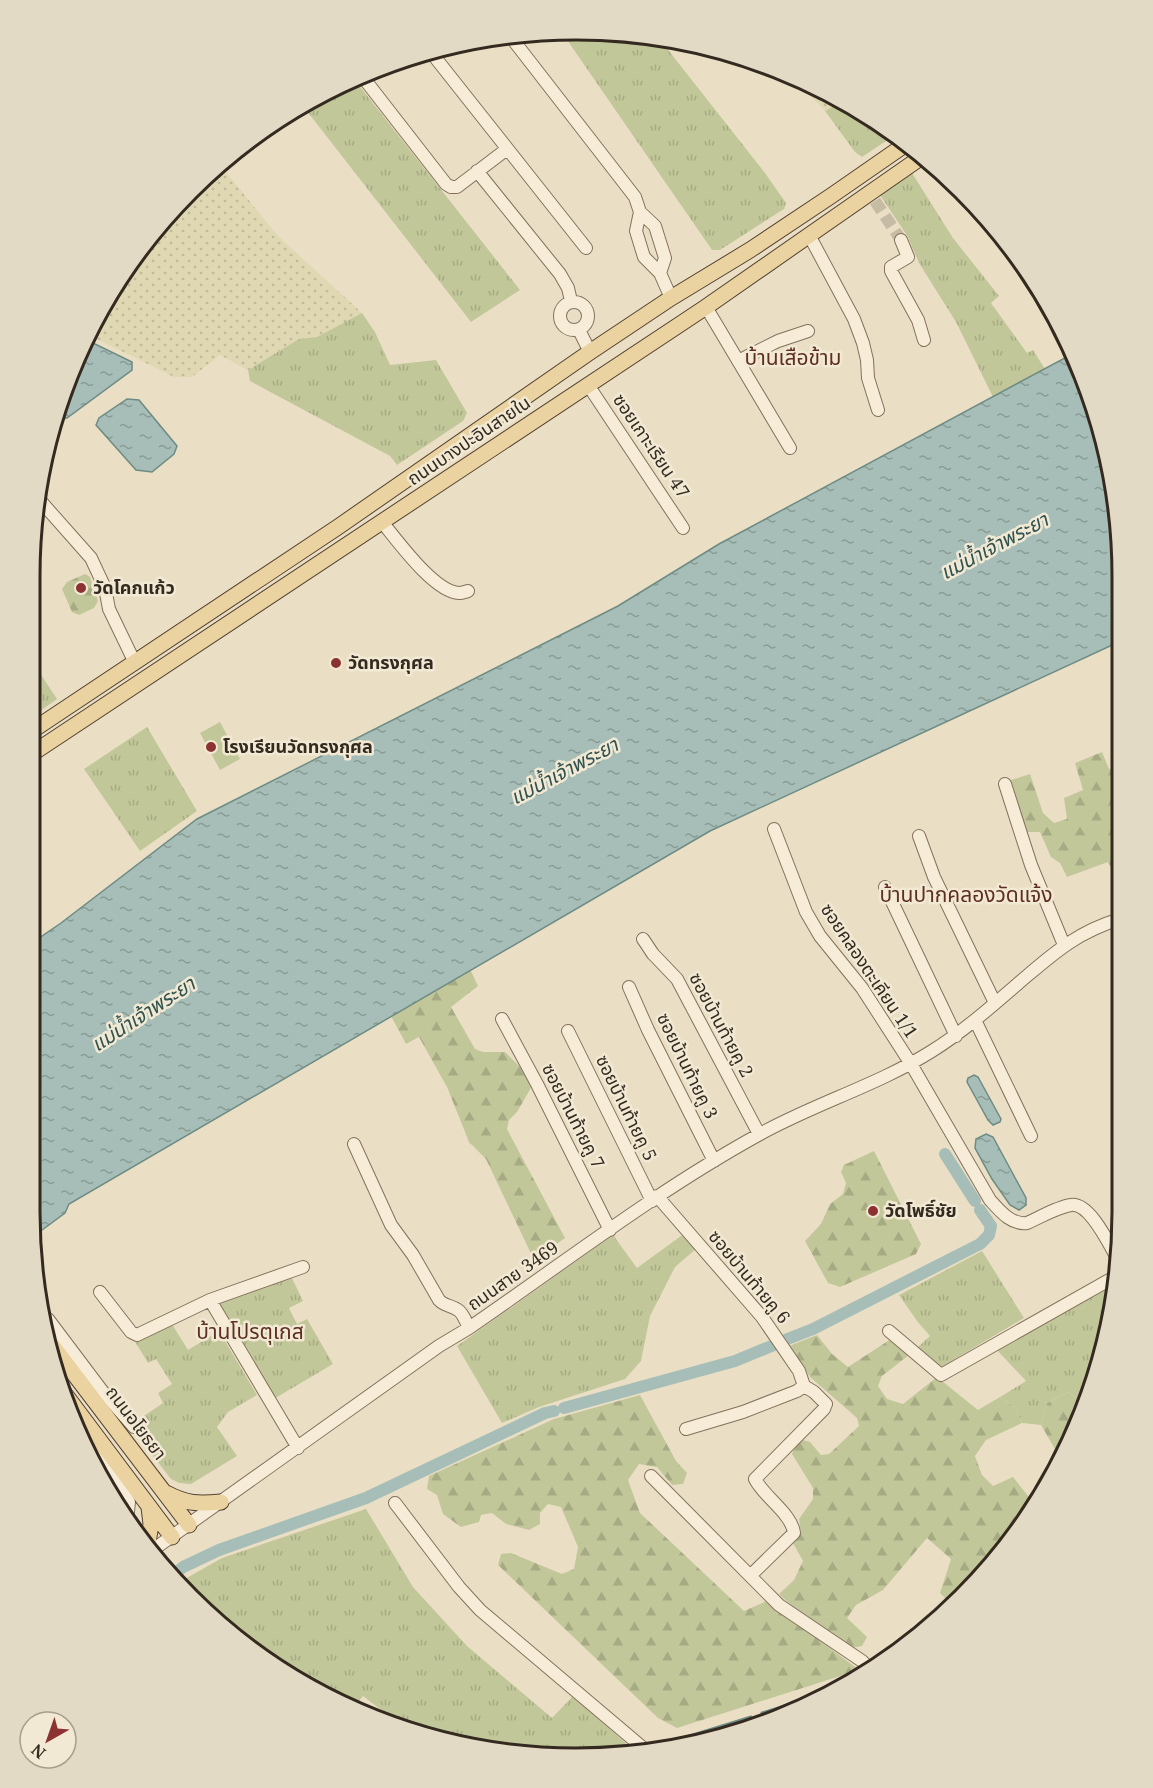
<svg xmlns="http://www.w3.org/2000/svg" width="1153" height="1788" font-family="'Noto Serif','Noto Sans Thai',serif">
  <defs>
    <pattern id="farmland-dots" width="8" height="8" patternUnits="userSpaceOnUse" patternTransform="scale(1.5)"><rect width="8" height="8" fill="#dfd8b3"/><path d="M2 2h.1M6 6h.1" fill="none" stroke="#c0ba9a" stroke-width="1.8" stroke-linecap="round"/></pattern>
    <pattern id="grass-tufts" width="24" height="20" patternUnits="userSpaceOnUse" patternTransform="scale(1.5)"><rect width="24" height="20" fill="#c2c79a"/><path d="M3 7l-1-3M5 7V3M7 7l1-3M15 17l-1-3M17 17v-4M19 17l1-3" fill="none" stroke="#a7ab84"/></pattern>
    <pattern id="forest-firs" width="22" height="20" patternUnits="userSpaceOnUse" patternTransform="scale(1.5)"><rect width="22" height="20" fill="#c2c79a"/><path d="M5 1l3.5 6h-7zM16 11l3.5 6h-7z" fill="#a7ab84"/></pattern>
    <pattern id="water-ripples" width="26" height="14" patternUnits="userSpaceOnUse" patternTransform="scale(1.5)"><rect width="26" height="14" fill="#a6beb7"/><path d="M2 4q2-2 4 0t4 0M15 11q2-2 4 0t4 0" fill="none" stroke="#889b94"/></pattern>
  </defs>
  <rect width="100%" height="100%" fill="#eadfc5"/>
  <path fill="url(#farmland-dots)" d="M792 77 844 100 825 111Z
    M220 165 278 236 362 313 317 337 299 339 248 370 220 355 192 377H174L91 336 165 216Z"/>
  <path fill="url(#grass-tufts)" d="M559 32 647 35 658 37 765 173 786 203 784 209 720 250H712L565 37Z
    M354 79 520 290 471 322 303 106 334 87Z
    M844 100 849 103 895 135 862 157 855 152 825 111Z
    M908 173H912L953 238 999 296 991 303 1027 353 1033 350 1045 369 993 397 956 322 919 263 908 237 880 195Z
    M362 313 375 332 390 365 436 360 467 413 463 421 397 465 390 456 250 381 248 370 299 339 317 337Z
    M34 664 57 699 33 716Z
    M147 727 197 811 140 851 84 769Z
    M685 1233 696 1249 675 1267 650 1316 641 1361 625 1379 539 1407 502 1423 457 1346 613 1235 637 1268Z
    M982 1251 1024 1318 943 1366 937 1365 917 1348 930 1336 917 1321 899 1295Z
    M291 1276 303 1301 289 1308 297 1324 307 1319 333 1364 272 1400 219 1305 224 1298Z
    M1118 1280 1086 1404 1068 1392 1047 1403 1041 1425 1022 1423 1015 1408 1000 1397 1026 1381 996 1349Z
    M170 1321 188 1350 219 1331 257 1395 228 1412 217 1427 237 1456 191 1484 179 1483 171 1479 135 1433V1422L163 1403 158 1393 172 1384 156 1359 148 1363 134 1340Z
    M366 1509 413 1587 467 1646 552 1718 573 1696 631 1748 541 1757 401 1729 390 1723 393 1719 363 1696 356 1705 244 1645 183 1580 222 1558Z"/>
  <path fill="url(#forest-firs)" d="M85 574 90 577 98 601 94 608 79 615 72 612 62 589 67 582Z
    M1102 752 1109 769 1118 767 1121 771 1120 869 1113 872 1108 862 1067 877 1060 863 1051 857 1040 832H1027L1011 780 1030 774 1043 813 1054 823 1067 819 1064 798 1083 790 1075 763Z
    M470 969 478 986 451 1007 475 1049 483 1052H505L520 1067 532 1086 517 1112 509 1120 507 1129 565 1238 534 1260 486 1159 469 1142 447 1087 419 1037 406 1044 391 1016Z
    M874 1151 921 1244 916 1254 840 1287 828 1283 805 1241 821 1224 830 1204 843 1194 846 1183 841 1172 844 1165Z
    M817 1335 832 1354 848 1367 891 1339 909 1355 882 1376 878 1386 887 1399 903 1404 937 1377 978 1410 1000 1397 1015 1408 1022 1423 986 1440 975 1456 982 1475 993 1486 1013 1477 1032 1501 988 1572 951 1604 940 1593 951 1559 927 1538 883 1590 856 1605 847 1618 867 1637 862 1646 852 1648 792 1606 779 1594 794 1580 803 1561 793 1543 801 1533 799 1519 813 1499V1488L792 1454 794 1447 803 1440 810 1442 821 1455 829 1454 859 1426 857 1418 810 1377 789 1346Z
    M1068 1392 1086 1404 1081 1421 1059 1456 1041 1425 1047 1403Z
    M640 1395 676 1461 687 1473 683 1484 672 1485 657 1467 639 1464 628 1480 640 1513 744 1611 769 1600 778 1609 859 1670 677 1728 658 1718 498 1565 501 1554 511 1553 562 1574 574 1569 578 1547 561 1507 548 1504 540 1513V1524L529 1530 506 1524 492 1513 481 1515 479 1522 461 1527 443 1514 437 1495 427 1489 429 1476 554 1419Z"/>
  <path fill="#c2c79a" d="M220 722 240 759 220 770 200 733Z"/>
  <path fill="url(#water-ripples)" stroke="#6e8b84" stroke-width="1.5" d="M87 342H91L132 362V370L67 418H62L59 414 72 367Z
    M1074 353 1104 435 1122 541 1121 641 710 831 69 1204 65 1213 34 1236 30 1211 32 943 61 923 197 819 618 606 719 544Z
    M127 399 139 400 177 446 174 454 152 472 136 470 96 425 99 418Z
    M974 1075 978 1077 1001 1119 1000 1122 993 1125 988 1120 967 1082 968 1078Z
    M986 1134 993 1137 1026 1198V1205L1019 1210 1010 1205 992 1179 975 1148 976 1139Z"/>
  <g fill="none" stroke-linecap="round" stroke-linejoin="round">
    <path stroke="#6e8b84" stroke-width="3" d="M762 1713 807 1699
      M680 1739 751 1717"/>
    <path stroke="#a6beb7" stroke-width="12" d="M945 1154 975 1201
      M785 1340 813 1329 980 1244 989 1235 991 1226 980 1210
      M564 1408 735 1361 774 1345
      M176 1573 183 1567 219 1550 366 1498 545 1413 554 1411"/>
    <path stroke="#c6bba4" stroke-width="12" stroke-dasharray="12 6" stroke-linecap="butt" d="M875 201 901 240"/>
    <g stroke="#83715d" stroke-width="14">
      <path id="minor" d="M510 36 635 197 640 212 636 231 644 257 660 273 671 298
        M430 51 586 248
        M362 76 446 184 451 187H457L507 149
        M477 171 560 274 568 288 571 301
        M640 212 655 226 665 258 660 273
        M809 235 854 319 863 343 867 360 868 378 878 410
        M901 240 908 257 891 267V271L918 320 924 340
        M560 316a14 14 0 1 1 28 0a14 14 0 1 1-28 0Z
        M706 307 790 448
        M579 330 590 352
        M738 361 778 341 808 331
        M588 385 683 528
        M37 497 91 558 105 588 109 609 135 663
        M382 522C397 540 434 592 459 593 462 593 465 592 468 591
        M1005 784 1031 865 1064 945
        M774 829 806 912 820 936 862 988 911 1064 990 1200C1000 1211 1011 1225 1027 1223 1041 1217 1057 1207 1071 1205 1090 1202 1110 1246 1118 1260
        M919 836 934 877 995 1003
        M885 887 956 1036
        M643 939 653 954 677 979 759 1134
        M629 987 648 1030 714 1161
        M502 1019 537 1084 610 1230
        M975 1020 1031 1136
        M568 1031 652 1201
        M354 1144 391 1225 413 1255 439 1300C444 1306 451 1305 458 1310 463 1313 466 1322 469 1328
        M657 1196 762 1317 799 1371 804 1386
        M100 1292 131 1332 137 1335 210 1300 303 1267
        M210 1300 298 1448
        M48 1319 103 1392 134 1427
        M889 1331 941 1375 1118 1275
        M686 1429 743 1412 797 1391 804 1386
        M87 1445 125 1495 129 1502 127 1521
        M651 1476 779 1605 862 1661 871 1670
        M395 1503 459 1587 480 1610 642 1747
        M154 1549 439 1346 469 1328C565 1262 658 1190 760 1134 816 1103 878 1085 932 1051 964 1031 992 1006 1021 981 1054 953 1077 932 1120 919
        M751 1575 794 1533C792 1514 764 1497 755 1479L824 1409 826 1404 814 1392 804 1386"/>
    </g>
    <g stroke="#524030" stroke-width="17">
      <path id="major" d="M33 730 338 527 590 352 671 298 750 250 831 196 906 144
        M33 753 706 307 923 156
        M52 1345 189 1525
        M59 1386 172 1537
        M166 1493C187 1504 198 1504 221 1502
        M148 1543 151 1524 149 1507"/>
    </g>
    <use href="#minor" stroke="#f6ecd7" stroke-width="12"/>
    <use href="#major" stroke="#ead3a0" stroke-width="15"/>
  </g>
  <g fill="#8d3233" stroke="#f2e9d4" stroke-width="2">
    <circle cx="81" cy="588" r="6"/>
    <circle cx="336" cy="663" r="6"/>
    <circle cx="211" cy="747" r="6"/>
    <circle cx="873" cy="1211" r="6"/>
  </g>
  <g text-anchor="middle" stroke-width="5" stroke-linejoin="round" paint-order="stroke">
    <g font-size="18" fill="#352a1f" stroke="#f2e9d4">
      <text transform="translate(469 441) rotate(-34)" y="6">ถนนบางปะอินสายใน</text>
      <text transform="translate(651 446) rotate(56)" y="6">ซอยเกาะเรียน 47</text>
      <text transform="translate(869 971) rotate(56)" y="6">ซอยคลองตะเคียน 1/1</text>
      <text transform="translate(721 1025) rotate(62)" y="6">ซอยบ้านท้ายคู 2</text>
      <text transform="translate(687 1066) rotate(64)" y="6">ซอยบ้านท้ายคู 3</text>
      <text transform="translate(626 1108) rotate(64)" y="6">ซอยบ้านท้ายคู 5</text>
      <text transform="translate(573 1116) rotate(63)" y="6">ซอยบ้านท้ายคู 7</text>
      <text transform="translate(513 1276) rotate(-35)" y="6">ถนนสาย 3469</text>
      <text transform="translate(749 1277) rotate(50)" y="6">ซอยบ้านท้ายคู 6</text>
      <text transform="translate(136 1423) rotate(53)" y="6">ถนนอโยธยา</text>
    </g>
    <g font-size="18" font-weight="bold" fill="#352a1f" stroke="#f2e9d4" text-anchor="start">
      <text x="93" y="594">วัดโคกแก้ว</text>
      <text x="348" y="669">วัดทรงกุศล</text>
      <text x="223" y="753">โรงเรียนวัดทรงกุศล</text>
      <text x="885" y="1217">วัดโพธิ์ชัย</text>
    </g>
    <g font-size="20" font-style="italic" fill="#305351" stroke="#f2e9d4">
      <text transform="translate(994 546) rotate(-28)" y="7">แม่น้ำเจ้าพระยา</text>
      <text transform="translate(564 771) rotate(-28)" y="7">แม่น้ำเจ้าพระยา</text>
      <text transform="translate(143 1014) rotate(-33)" y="7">แม่น้ำเจ้าพระยา</text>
    </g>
    <g font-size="21" fill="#5e2e22" stroke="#f2e9d4">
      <text x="793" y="365">บ้านเสือข้าม</text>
      <text x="966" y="902">บ้านปากคลองวัดแจ้ง</text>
      <text x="250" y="1339">บ้านโปรตุเกส</text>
    </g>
  </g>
  <path d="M0 0H1153V1788H0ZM576 40H576A536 536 0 0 1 1112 576V1212A536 536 0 0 1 576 1748H576A536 536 0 0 1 40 1212V576A536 536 0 0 1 576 40Z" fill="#e3dac6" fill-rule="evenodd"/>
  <path fill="none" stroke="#352a1f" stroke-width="3" d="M576 40H576A536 536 0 0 1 1112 576V1212A536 536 0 0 1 576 1748H576A536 536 0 0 1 40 1212V576A536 536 0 0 1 576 40Z"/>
  <g transform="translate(48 1740) rotate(220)"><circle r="28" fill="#f2e9d4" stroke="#a69d8c" stroke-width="1.5"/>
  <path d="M0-4.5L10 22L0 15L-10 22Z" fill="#8d3233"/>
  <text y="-9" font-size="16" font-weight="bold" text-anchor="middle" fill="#352a1f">N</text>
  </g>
</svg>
